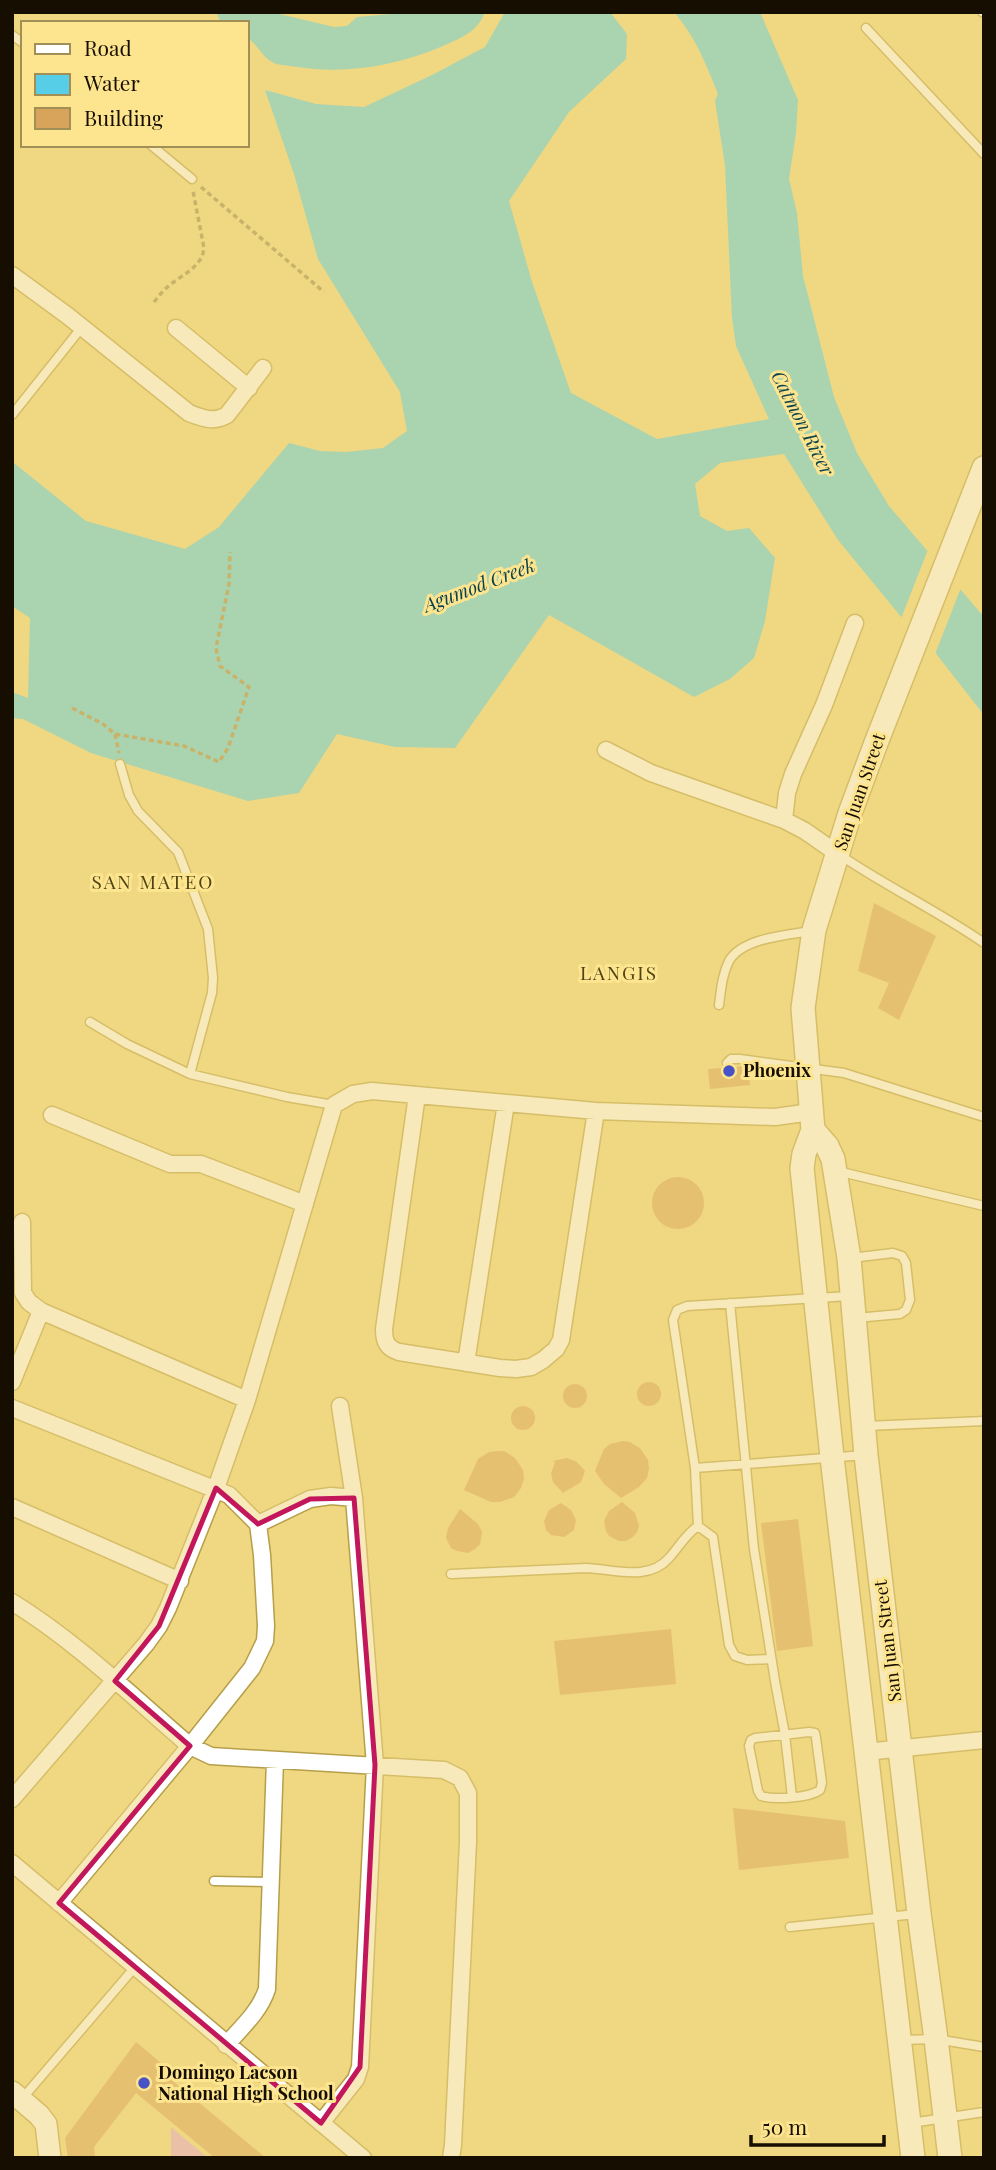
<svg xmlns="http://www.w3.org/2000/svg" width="996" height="2170" font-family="'Playfair Display',serif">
  <rect width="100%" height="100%" fill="#f0d782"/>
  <path fill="#e2a7d6" d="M171 2127 208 2158H171Z"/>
  <path fill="#56cee7" d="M216 12H271L334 27 347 26 357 17 414 12 484 14C477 32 461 38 443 46 392 67 345 75 290 66 285 65 278 65 274 63 262 58 257 43 247 38V23H221Z
    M505 12H610L627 34 626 59 569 112 509 201 532 282 571 393 657 439 769 419 736 346 732 318 725 165 715 101 718 94C706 64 695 36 674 12H760L798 100 796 133 789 179 797 213 803 276 834 397 857 453 889 506 984 617V715L930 646 902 618 838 540 784 454 720 463 695 484 700 516 727 531 749 528 775 558 765 621 754 658 730 679 694 697 549 615 455 748 395 747 337 734 299 793 248 801 91 753 23 719 12 718V692L28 698 30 618 12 606 14 463 86 521 185 549 219 527 289 443 320 451 346 452 383 448 407 431 400 392 318 259 294 174 265 90 316 104 364 107 432 75 485 47Z"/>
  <path fill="#f0d782" d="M929 547 962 585 934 657 900 621Z"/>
  <path fill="#d8a45c" d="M874 903 936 936 899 1020 878 1008 889 983 858 971Z
    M741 1066 748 1067 750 1085 710 1089 708 1069 722 1068 728 1069Z
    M652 1203a26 26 0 1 1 52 0a26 26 0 1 1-52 0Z
    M637 1394a12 12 0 1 1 24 0a12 12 0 1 1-24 0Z
    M563 1396a12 12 0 1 1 24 0a12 12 0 1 1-24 0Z
    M511 1418a12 12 0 1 1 24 0a12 12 0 1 1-24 0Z
    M623 1441 630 1442 640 1448 648 1460 649 1469 647 1478 639 1487 621 1498 604 1484 595 1471 604 1449 610 1444Z
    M497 1451H504L515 1458 523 1470 524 1479 521 1488 514 1497 500 1502H491L464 1490 478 1459 489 1452Z
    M567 1458 577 1462 585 1471 581 1482 563 1493 553 1482 551 1473 555 1463 553 1461Z
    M622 1502 635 1513 639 1526 637 1532 633 1537 626 1541H619L609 1536 606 1531 604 1521 609 1511Z
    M561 1503 571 1510 576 1520 574 1530 564 1537 551 1535 546 1530 544 1521 549 1510Z
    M460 1509 478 1524 482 1532 480 1544 475 1549 468 1553 457 1551 451 1548 446 1538 448 1528Z
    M798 1519 813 1646 777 1651 761 1523Z
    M671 1629 676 1684 560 1695 554 1641Z
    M733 1808 845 1821 849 1858 739 1870Z
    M136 2042 161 2063 157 2068 266 2158H215L136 2093 94 2147 95 2158H68L65 2138Z"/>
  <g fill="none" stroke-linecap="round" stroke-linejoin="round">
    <g stroke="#b69f49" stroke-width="11">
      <path id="service" d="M982 12 984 13
        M866 28 984 154
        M12 35 23 43
        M151 145 192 179
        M12 415 82 327
        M120 764 129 795 138 811 178 852 208 929 213 978 212 993 190 1074
        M840 855C887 887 938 911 984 943
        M719 1005C721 990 722 975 729 961 742 938 787 935 811 931
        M90 1022 127 1044 190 1074 287 1097 334 1105
        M727 1063 731 1059H740L844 1073 984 1117
        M837 1171 984 1206
        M851 1258 893 1253 902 1256 906 1263 910 1300 906 1310 900 1314 856 1318
        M730 1303 754 1549 775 1681 785 1735 792 1797
        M866 1426 984 1421
        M695 1468 673 1320 677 1310 687 1306 849 1296
        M451 1574 586 1568C614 1569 648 1582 669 1558 679 1547 685 1535 698 1526
        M771 1659 747 1660 735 1656 729 1645 713 1537 698 1526 695 1468 865 1455
        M809 1732 815 1733 816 1738 822 1783 820 1790C809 1798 775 1800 761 1796L758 1791 749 1746 751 1740 755 1738Z
        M214 1881 272 1882
        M790 1927 916 1914
        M900 2040 936 2039 984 2047
        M27 2093 135 1967
        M911 2123 984 2112"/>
    </g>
    <g stroke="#b69f49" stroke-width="19">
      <path id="minor" d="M12 275 68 316 189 413C202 418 214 423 227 415L263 368
        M176 328 249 388
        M606 750 651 773 784 820
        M838 854 805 831 784 820 787 793 793 774 824 705 855 623
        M417 1095 384 1329C384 1342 387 1348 399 1352L500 1368 516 1369 531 1367 543 1360 556 1349 561 1340 596 1111
        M52 1115 170 1164H201L305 1204
        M22 1222 23 1293 29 1302 41 1311 247 1400
        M466 1363 506 1103
        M12 1382 41 1311
        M12 1408 229 1495 258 1524 262 1555 266 1626 265 1641 252 1668 190 1746 59 1903
        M12 1507 180 1581
        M258 1524 310 1499 331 1496 354 1498
        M12 1602C77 1642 133 1697 190 1746L211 1756 444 1770 460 1778 468 1793V1842L453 2145 451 2158
        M865 1752 984 1740
        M12 1799 146 1644 159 1626 168 1608 216 1488 247 1400 334 1105 353 1094 372 1091 596 1111 775 1117 811 1112
        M12 1863 363 2158
        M226 2045C242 2027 260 2011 267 1989L275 1760
        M321 2123 356 2079 360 2067 375 1765 354 1498 340 1406"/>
    </g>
    <g stroke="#b69f49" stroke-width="24">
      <path id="tertiary" d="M12 2092 39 2115 46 2124 50 2158"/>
    </g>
    <g stroke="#b69f49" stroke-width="26">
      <path id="secondary" d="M813 1130 827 1146 833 1159 849 1258 866 1455 919 1913 936 2039 950 2158
        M913 2158 832 1457 802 1168 804 1154 813 1130 803 1008 814 930 850 813 876 743 984 468"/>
    </g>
    <path stroke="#99874e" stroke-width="3.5" stroke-dasharray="5 3.5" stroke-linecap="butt" d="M201 187 324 292
      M154 302C159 296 164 289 170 285 183 274 202 267 204 248L193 191
      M72 708 103 724 115 734 184 746 219 762 228 748 249 687 220 666 216 648 229 584 230 552
      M115 734 119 753"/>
    <use href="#service" stroke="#fff" stroke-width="8"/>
    <use href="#minor" stroke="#fff" stroke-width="16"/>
    <use href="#tertiary" stroke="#fff" stroke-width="21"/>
    <use href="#secondary" stroke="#fff" stroke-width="23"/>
  </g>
  <path d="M0 0H996V2170H0ZM216 1488 258 1524 310 1499 354 1498 375 1765 360 2067 321 2123 59 1903 190 1746 115 1681 159 1626Z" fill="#f0d782" fill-opacity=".55" fill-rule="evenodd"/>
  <path fill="none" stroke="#c2185b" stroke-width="5" stroke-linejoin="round" d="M216 1488 258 1524 310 1499 354 1498 375 1765 360 2067 321 2123 59 1903 190 1746 115 1681 159 1626Z"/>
  <g fill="#4752c7" stroke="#fde58f" stroke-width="2.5">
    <circle cx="729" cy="1071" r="7"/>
    <circle cx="144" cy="2083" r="7"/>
  </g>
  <g text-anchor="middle" stroke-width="6" stroke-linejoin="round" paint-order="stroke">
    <g font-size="18" fill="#160e00" stroke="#fde58f">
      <text transform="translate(860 792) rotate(-71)" y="6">San Juan Street</text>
      <text transform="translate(888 1641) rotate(-97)" y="6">San Juan Street</text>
    </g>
    <g font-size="18" font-weight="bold" fill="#160e00" stroke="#fde58f" text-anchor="start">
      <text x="743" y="1077">Phoenix</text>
      <text x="158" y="2079">Domingo Lacson<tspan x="158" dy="21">National High School</tspan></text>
    </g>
    <g font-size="19" font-style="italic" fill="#0b424d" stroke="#fde58f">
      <text transform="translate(803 423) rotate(63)" y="7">Catmon River</text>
      <text transform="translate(479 585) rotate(-21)" y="7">Agumod Creek</text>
    </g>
    <g font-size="19" letter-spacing="2" fill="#504416" stroke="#fde58f">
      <text x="153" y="889">SAN MATEO</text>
      <text x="619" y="980">LANGIS</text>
    </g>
  </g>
  <rect width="996" height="2170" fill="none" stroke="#160e00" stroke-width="28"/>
  <rect x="21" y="21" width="228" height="126" fill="#fde58f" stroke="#a18f56" stroke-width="2"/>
  <rect x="35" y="44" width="35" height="10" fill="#ffffff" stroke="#a18f56" stroke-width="2"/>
  <text x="84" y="56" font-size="21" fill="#160e00">Road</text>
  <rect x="35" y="74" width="35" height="21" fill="#56cee7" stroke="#a18f56" stroke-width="2"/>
  <text x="84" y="91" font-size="21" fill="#160e00">Water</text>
  <rect x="35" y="108" width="35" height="21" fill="#d8a45c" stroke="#a18f56" stroke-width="2"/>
  <text x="84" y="126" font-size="21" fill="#160e00">Building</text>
  <path d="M751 2135v10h133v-10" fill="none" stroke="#160e00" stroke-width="3.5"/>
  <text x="762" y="2135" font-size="21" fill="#160e00" stroke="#fde58f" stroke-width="5" paint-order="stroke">50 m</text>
</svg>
